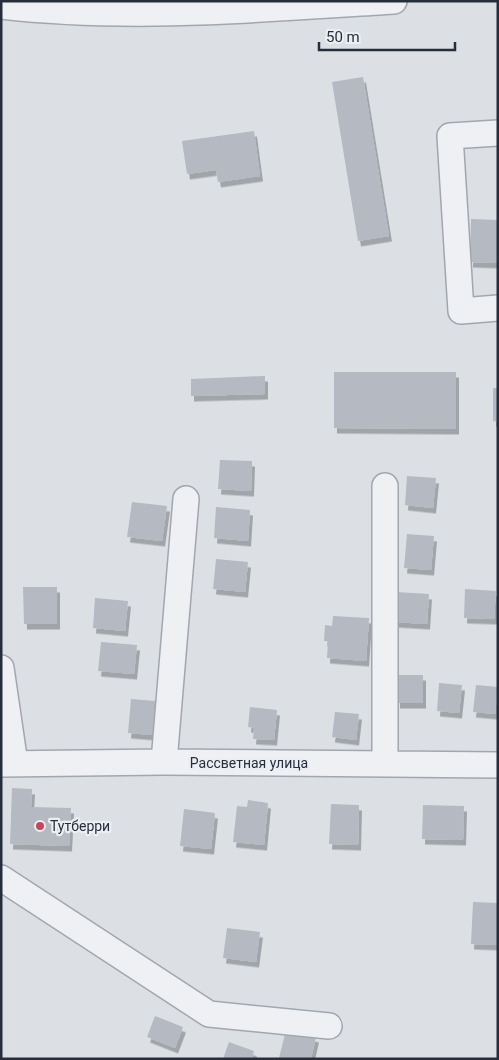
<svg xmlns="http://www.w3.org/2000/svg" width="499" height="1060" font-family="Roboto,sans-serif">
  <defs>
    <filter id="shadow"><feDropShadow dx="3" dy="5.5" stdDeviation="0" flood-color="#0004"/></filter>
  </defs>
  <rect width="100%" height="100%" fill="#dce0e5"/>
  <path fill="#b4b9c2" filter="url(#shadow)" d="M363 77 389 236 358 241 332 82Z
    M254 131 260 176 218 182 216 170 187 174 182 141Z
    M471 219 498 220V263L470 262Z
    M334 372H456V429L334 428Z
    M265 376V394L191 396V379Z
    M493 388H498V422L493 421Z
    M220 460 252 461 251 491 218 489Z
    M407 476 436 478 433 508 405 505Z
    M132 502 167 506 162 541 127 537Z
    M216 507 250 510 248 541 214 538Z
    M407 534 434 536 431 570 404 568Z
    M216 559 248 562 245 592 213 589Z
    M23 587H57V624H24Z
    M465 589 496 591 494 619 464 618Z
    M396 592 429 594 427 624 394 622Z
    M95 598 128 601 125 631 93 628Z
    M333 616 369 618 366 661 327 658 328 641H324L325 625 332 626Z
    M101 642 137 645 134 674 98 671Z
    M397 675H423V703H397Z
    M439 683 462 685 459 713 437 711Z
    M476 685 498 687 495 714 473 712Z
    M131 699 156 701 152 735 128 733Z
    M250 707 277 710 274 740 253 739 254 728 248 727Z
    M335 712 359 714 356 740 332 737Z
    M12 788 32 789 31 807 71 808 69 846 10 844Z
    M248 800 268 803 264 845 233 842 237 806 247 807Z
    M331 804 359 805 358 845 329 844Z
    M423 805 464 806 463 840 422 839Z
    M184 809 215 813 211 849 180 846Z
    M473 902 498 903V945L471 944Z
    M227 928 260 932 256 962 223 958Z
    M155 1016 183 1027 175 1048 147 1037Z
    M286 1030 316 1037 311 1059 279 1058Z
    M229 1042 254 1051 252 1059H223Z"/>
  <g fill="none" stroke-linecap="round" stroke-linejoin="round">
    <g stroke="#a2a7af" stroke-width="28">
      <path id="minor" d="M1 6C131 21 264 9 394 1
        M498 133 450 136 461 311 498 308
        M1 668 15 764
        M164 762 186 499
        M1 764 164 762 498 765
        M385 764V486
        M1 878 209 1014 329 1026"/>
    </g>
    <use href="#minor" stroke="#eef0f4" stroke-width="25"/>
  </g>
  <circle fill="#c5475a" stroke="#ebeff3" stroke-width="2" cx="40" cy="826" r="5"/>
  <g text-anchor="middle" stroke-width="4.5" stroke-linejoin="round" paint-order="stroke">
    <g font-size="14" fill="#272e3b" stroke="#ebeff3">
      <text x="249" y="768">Рассветная улица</text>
    </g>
    <g font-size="14" fill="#272e3b" stroke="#ebeff3" text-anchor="start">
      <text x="50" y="831">Тутберри</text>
    </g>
  </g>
  <rect width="499" height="1060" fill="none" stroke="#272e3b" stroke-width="5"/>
  <path d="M319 42v8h136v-8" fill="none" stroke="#272e3b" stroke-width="2.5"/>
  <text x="326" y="42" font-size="15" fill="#272e3b" stroke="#ebeff3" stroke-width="4" paint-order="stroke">50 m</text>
</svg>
